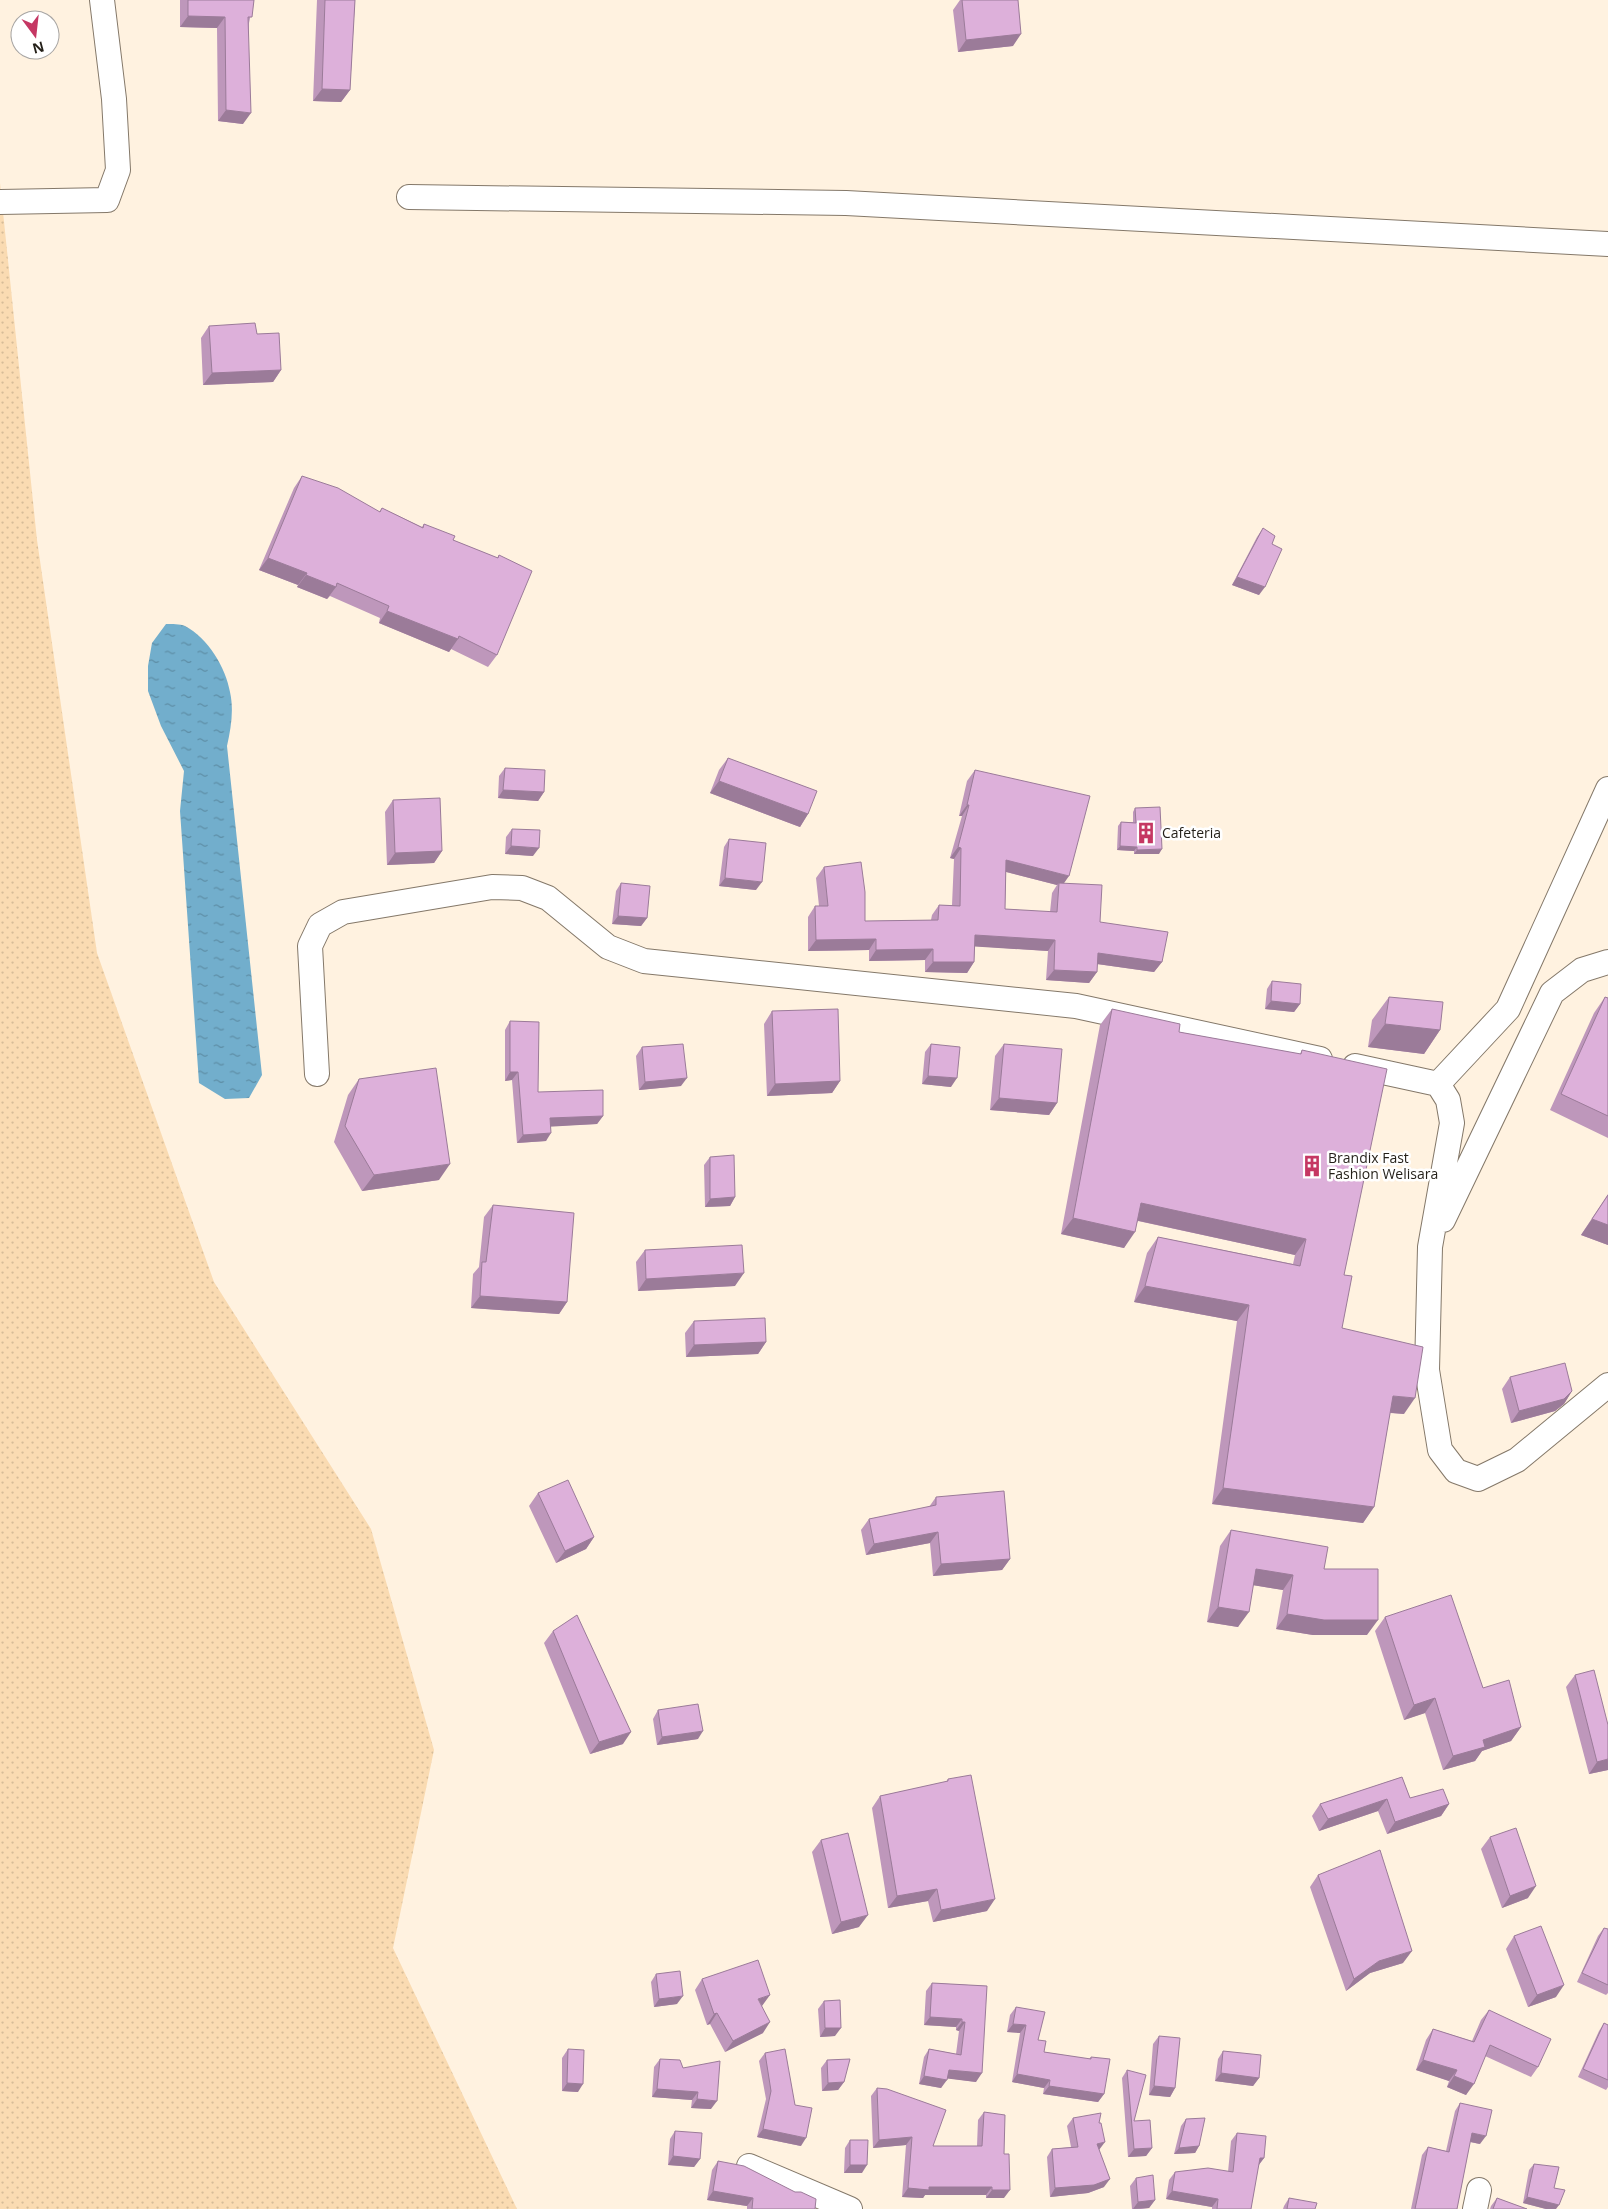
<svg xmlns="http://www.w3.org/2000/svg" width="1608" height="2209" font-family="'Open Sans',sans-serif">
  <defs>
    <pattern id="grass-dots" width="8" height="8" patternUnits="userSpaceOnUse" patternTransform="scale(1.25)"><rect width="8" height="8" fill="#fadbb2"/><path d="M2 2h.1M6 6h.1" fill="none" stroke="#d6bc98" stroke-width="1.8" stroke-linecap="round"/></pattern>
    <pattern id="water-ripples" width="26" height="14" patternUnits="userSpaceOnUse" patternTransform="scale(1.25)"><rect width="26" height="14" fill="#72aecc"/><path d="M2 4q2-2 4 0t4 0M15 11q2-2 4 0t4 0" fill="none" stroke="#5d8da5"/></pattern>
  </defs>
  <rect width="100%" height="100%" fill="#fff2e0"/>
  <path fill="url(#grass-dots)" d="M0 183 37 540 97 953 214 1282 371 1529 434 1750 393 1948 517 2209H0Z"/>
  <path fill="url(#water-ripples)" d="M166 624C172 624 180 624 185 626 208 638 226 668 230 692 234 710 231 728 227 746L262 1075 249 1098 225 1099 199 1083 180 811 184 771 161 726 148 691V666L152 643Z"/>
  <g fill="none" stroke-linecap="round" stroke-linejoin="round">
    <g stroke="#847869" stroke-width="26">
      <path id="minor" d="M409 197 846 203 1608 244
        M0 202 107 200 118 170 114 99 102 0
        M1355 1066 1438 1084 1448 1100 1452 1123 1430 1247 1427 1370 1440 1450 1456 1471 1478 1479 1517 1460 1608 1385
        M317 1074 310 946 320 925 343 912 492 887 522 888 548 898 608 947 644 961 1076 1006 1320 1059
        M1438 1084 1508 1009 1608 789
        M1443 1220 1552 993 1582 970 1608 962
        M749 2166 850 2209
        M1475 2209 1479 2190"/>
    </g>
    <use href="#minor" stroke="#fff" stroke-width="24"/>
  </g>
  <path fill="#be97bb" fill-rule="evenodd" d="M180 0H254L249 23 243 124 218 121 217 28 180 27Z
    M317 0H355L350 90 341 102 313 101Z
    M960 0H1018L1013 46 958 52 953 10Z
    M209 326 257 334 281 370 273 382 203 385 201 338Z
    M302 476 379 512 382 508 422 527 424 524 453 540 497 558 499 555 497 655 488 667 451 649 449 652 379 623 380 618 330 596 327 599 297 587 298 585 259 570 294 488Z
    M1263 528 1272 544 1259 595 1232 585 1257 537Z
    M728 758 808 814 800 827 710 793 719 770Z
    M505 768 544 792 538 801 498 798 499 776Z
    M975 770 1064 883 1100 922 1162 962 1154 972 1097 964V972L1089 983 1046 980 1048 951 975 946 974 962 967 973 925 972V960L869 961V950L808 951V917L815 906H819L816 878 824 867 865 921 931 920 932 915 939 905H952L954 859 950 858 962 816H959L967 781ZM1006 872 1057 885 1052 893 1050 912 1005 909Z
    M393 800 442 851 434 863 387 865 385 812Z
    M1135 808 1159 854H1134V851L1117 850 1118 826 1121 822H1133V812Z
    M512 829 533 856 505 854 506 837Z
    M729 839 756 890 719 886 724 847Z
    M621 883 647 918 641 926 612 924 616 891Z
    M1272 981 1300 1004 1294 1012 1265 1009 1267 989Z
    M1389 997 1440 1030 1424 1054 1368 1047 1372 1020Z
    M1605 997 1608 998V1138L1550 1110 1594 1013Z
    M1112 1009 1179 1032 1300 1054 1302 1050 1344 1275 1342 1328 1404 1414 1390 1413 1374 1507 1363 1523 1212 1504 1237 1321 1134 1302 1147 1253 1158 1237 1293 1264 1295 1255 1138 1221 1124 1248 1061 1234 1100 1025Z
    M772 1011 840 1081 832 1093 767 1096 764 1024Z
    M510 1021 538 1092 603 1116 597 1124 551 1126 546 1141 517 1143 512 1080 505 1081V1030Z
    M931 1044 951 1087 922 1084 925 1052Z
    M1004 1044 1057 1103 1049 1115 990 1110 995 1056Z
    M642 1047 681 1086 639 1090 636 1056Z
    M359 1079 439 1180 362 1191 334 1142 348 1095Z
    M710 1157 735 1197 730 1206 705 1207 704 1165Z
    M1608 1194V1245L1581 1235Z
    M493 1205 567 1302 559 1314 471 1308 473 1274 479 1267 484 1217Z
    M645 1250 735 1286 638 1291 636 1262Z
    M694 1321 766 1342 758 1354 686 1357 685 1333Z
    M1510 1377 1572 1391 1564 1404 1555 1411 1511 1423 1502 1389Z
    M538 1493 594 1537 586 1549 556 1563 529 1506Z
    M936 1497 1010 1559 1002 1570 933 1576 930 1543 866 1555 861 1530 869 1519 929 1507Z
    M1231 1530 1324 1569 1367 1635H1313L1276 1629 1283 1590 1253 1585 1238 1627 1207 1622 1220 1546Z
    M1385 1617 1483 1688 1521 1727 1511 1741 1482 1751 1475 1761 1443 1770 1425 1713 1404 1720 1375 1631Z
    M553 1631 623 1744 590 1754 544 1643Z
    M1575 1675 1608 1770 1589 1774 1566 1687Z
    M658 1710 698 1739 657 1745 653 1719Z
    M1402 1777 1410 1798 1449 1804 1441 1816 1387 1834 1378 1811 1319 1831 1312 1816 1320 1804Z
    M948 1779 987 1911 933 1922 928 1901 888 1908 872 1808 880 1796 946 1782Z
    M1490 1837 1528 1898 1502 1908 1481 1849Z
    M821 1840 859 1927 832 1934 812 1852Z
    M1318 1875 1403 1963 1370 1973 1346 1991 1310 1887Z
    M1604 1928 1608 1929V1993L1606 1995 1577 1982 1598 1936Z
    M1514 1936 1556 1997 1528 2007 1506 1949Z
    M656 1974 677 2004 654 2007 651 1982Z
    M702 1979 762 2006 763 2033 725 2052 710 2024 707 2025 695 1990Z
    M932 1983 987 1986 976 2082 947 2078 941 2088 919 2084 924 2057 929 2049 956 2054 959 2031 956 2030V2027L924 2025 926 1991Z
    M824 2001 835 2036 820 2037 818 2009Z
    M1016 2007 1038 2040 1044 2052 1089 2059 1091 2057 1104 2094 1098 2102 1043 2094 1044 2088 1012 2082 1020 2033 1007 2032 1010 2015Z
    M1489 2010 1538 2067 1531 2077 1485 2056 1466 2095 1447 2087 1449 2081 1416 2070 1426 2040 1433 2029 1472 2041 1481 2020Z
    M1604 2023 1608 2025V2087L1606 2090 1578 2077 1599 2031Z
    M1159 2036 1175 2088 1170 2097 1149 2095 1153 2044Z
    M568 2049 578 2092 562 2091V2058Z
    M1223 2051 1259 2078 1253 2086 1215 2081 1218 2059Z
    M765 2053 801 2146 757 2137 766 2099 759 2061Z
    M660 2059 683 2068 711 2109 691 2108 692 2100 652 2097 654 2067Z
    M827 2060 844 2082 838 2090 822 2091 821 2068Z
    M1127 2070 1134 2121 1152 2148 1146 2156 1128 2157 1122 2078Z
    M877 2088 933 2146H977L978 2120 984 2112 1004 2154V2198H986V2195H925L923 2198 902 2197 906 2145 873 2148 871 2096Z
    M1460 2103 1480 2144 1470 2142 1457 2209H1411L1422 2155 1428 2147 1446 2151 1455 2111Z
    M1073 2118 1099 2123V2150L1104 2187 1088 2193 1050 2197 1047 2157 1052 2149 1071 2147 1067 2126Z
    M1186 2119 1199 2146 1195 2153 1174 2154 1181 2126Z
    M675 2131 700 2159 694 2167 668 2165 670 2139Z
    M1237 2133 1264 2158 1258 2166 1251 2209H1212V2207L1166 2199 1169 2180 1175 2172H1228L1231 2141Z
    M850 2140 862 2173H844L845 2148Z
    M718 2161 815 2209H747V2206L707 2200 712 2170Z
    M1534 2164 1554 2188 1556 2209H1546L1523 2203 1529 2170Z
    M1136 2178 1155 2200 1149 2208 1141 2209H1132L1130 2186Z
    M1289 2198 1315 2209H1283L1284 2206Z
    M1497 2198 1527 2209H1490L1491 2206Z"/>
  <path fill="#9b7b99" d="M188 16 225 17 217 28 180 27Z
    M1021 34 1013 46 958 52 966 40Z
    M322 89 350 90 341 102 313 101Z
    M226 110 251 113 243 124 218 121Z
    M281 370 273 382 203 385 212 373Z
    M268 558 307 573 298 585 259 570Z
    M306 575 336 587 327 599 297 587Z
    M1237 577 1265 587 1259 595 1232 585Z
    M387 611 458 639 449 652 379 623Z
    M719 781 808 814 800 827 710 793Z
    M503 790 544 792 538 801 498 798Z
    M967 805H969L962 816H959Z
    M511 846 539 848 533 856 505 854Z
    M1120 846 1137 847 1134 851 1117 850Z
    M958 847 961 848 954 859 950 858Z
    M1162 849 1159 854H1134L1137 850Z
    M442 851 434 863 387 865 395 853Z
    M1006 860 1069 876 1062 886 1059 883 1057 885 999 870Z
    M725 878 762 882 756 890 719 886Z
    M618 916 647 918 641 926 612 924Z
    M975 935 1055 940 1048 951 967 946Z
    M876 939 869 950 808 951 816 940Z
    M933 949 925 960 869 961 876 950Z
    M1098 953 1162 962 1154 972 1090 963Z
    M933 962H974L967 973 925 972Z
    M1054 970 1097 972 1089 983 1046 980Z
    M1271 1001 1300 1004 1294 1012 1265 1009Z
    M1385 1024 1440 1030 1424 1054 1368 1047Z
    M510 1072H518L512 1080 505 1081Z
    M928 1076 957 1078 951 1087 922 1084Z
    M687 1078 681 1086 639 1090 645 1082Z
    M840 1081 832 1093 767 1096 775 1084Z
    M999 1098 1057 1103 1049 1115 990 1110Z
    M603 1116 597 1124 545 1127 550 1118Z
    M551 1133 546 1141 517 1143 523 1135Z
    M450 1164 439 1180 362 1191 374 1175Z
    M735 1197 730 1206 705 1207 710 1199Z
    M1141 1203 1306 1239 1295 1255 1130 1219Z
    M1073 1218 1135 1232 1124 1248 1061 1234Z
    M1592 1219 1608 1225V1245L1581 1235Z
    M744 1273 735 1286 638 1291 646 1279Z
    M1145 1286 1249 1305 1237 1321 1134 1302Z
    M480 1296 567 1302 559 1314 471 1308Z
    M766 1342 758 1354 686 1357 694 1345Z
    M1572 1391 1564 1404 1555 1411 1511 1423 1519 1411Z
    M1393 1396 1415 1398 1404 1414 1382 1412Z
    M1223 1488 1374 1507 1363 1523 1212 1504Z
    M938 1532 930 1543 866 1555 874 1544Z
    M594 1537 586 1549 556 1563 565 1551Z
    M1010 1559 1002 1570 933 1576 941 1564Z
    M1256 1569 1293 1575 1283 1590 1246 1584Z
    M1218 1607 1249 1612 1238 1627 1207 1622Z
    M1287 1614 1378 1620 1367 1635H1313L1276 1629Z
    M1435 1698 1425 1713 1404 1720 1414 1705Z
    M1521 1727 1511 1741 1482 1751 1475 1761 1443 1770 1453 1756 1483 1740Z
    M703 1731 698 1739 657 1745 662 1737Z
    M631 1732 623 1744 590 1754 599 1742Z
    M1608 1759V1770L1589 1774 1597 1762Z
    M1387 1799 1378 1811 1319 1831 1328 1819Z
    M1449 1804 1441 1816 1387 1834 1395 1822Z
    M1536 1886 1528 1898 1502 1908 1510 1896Z
    M937 1889 928 1901 888 1908 897 1896Z
    M995 1899 987 1911 933 1922 941 1910Z
    M868 1915 859 1927 832 1934 841 1922Z
    M1412 1951 1403 1963 1370 1973 1346 1991 1354 1979 1379 1961Z
    M1564 1985 1556 1997 1528 2007 1537 1995Z
    M770 1995 762 2006 758 1999Z
    M683 1996 677 2004 654 2007 659 1999Z
    M717 2013 710 2024 707 2025 714 2014Z
    M930 2017 962 2019 956 2027 924 2025Z
    M770 2022 763 2033 725 2052 733 2041Z
    M962 2022H965L959 2031 956 2030Z
    M1013 2024 1026 2025 1020 2033 1007 2032Z
    M825 2028H841L835 2036 820 2037Z
    M1423 2060 1457 2070 1449 2081 1416 2070Z
    M949 2070 982 2073 976 2082 943 2078Z
    M1221 2073 1259 2078 1253 2086 1215 2081Z
    M1017 2074 1050 2080 1044 2088 1012 2082Z
    M924 2076 947 2080 941 2088 919 2084Z
    M1454 2076 1474 2084 1466 2095 1447 2087Z
    M844 2082 838 2090 822 2091 828 2083Z
    M567 2083 583 2084 578 2092 562 2091Z
    M1049 2086 1104 2094 1098 2102 1043 2094Z
    M1154 2086 1175 2088 1170 2097 1149 2095Z
    M657 2089 698 2092 692 2100 652 2097Z
    M697 2099 717 2101 711 2109 691 2108Z
    M763 2129 806 2138 801 2146 757 2137Z
    M1472 2133 1486 2136 1480 2144 1466 2141Z
    M912 2137 906 2145 873 2148 879 2140Z
    M1105 2142 1099 2150 1097 2144Z
    M1199 2146 1195 2153 1174 2154 1179 2148Z
    M1152 2148 1146 2156 1128 2157 1134 2149Z
    M673 2156 700 2159 694 2167 668 2165Z
    M1260 2158H1264L1258 2166Z
    M850 2165H867L862 2173H844Z
    M1110 2179 1104 2187 1088 2193 1050 2197 1055 2188Z
    M929 2187H992L986 2195H925L923 2198 902 2197 908 2188Z
    M992 2190H1010L1004 2198H986Z
    M713 2191 753 2198 747 2206 707 2200Z
    M1172 2191 1218 2199 1212 2207 1166 2199Z
    M1527 2197 1559 2205 1556 2209H1546L1523 2203Z
    M1155 2200 1149 2208 1133 2209 1138 2202Z"/>
  <path fill="#ddb0da" stroke="#9b7b99" d="M188 0H254L252 17H248L251 113 226 110 225 17 188 16Z
    M325 0H355L350 90 322 89Z
    M962 0H1018L1021 34 966 40Z
    M255 323 257 334 279 333 281 370 212 373 209 326Z
    M302 476 338 488 380 512 382 508 423 528 424 524 455 536 453 540 498 558 499 555 532 571 497 655 459 636 458 639 387 611 389 606 337 583 336 587 306 575 307 573 268 558Z
    M1263 528 1275 536 1272 544 1282 549 1265 587 1237 577Z
    M728 758 817 791 808 814 719 781Z
    M505 768 545 770 544 792 503 790Z
    M975 770 1090 796 1069 876 1006 860 1005 909 1057 912 1059 883 1102 885 1100 922 1168 932 1162 962 1098 953 1097 972 1054 970 1055 940 975 935 974 962H933V949L876 950V939L816 940 815 906H828L824 867 861 862 865 892V921L938 920 939 905 960 906 961 848 958 847 969 805H967Z
    M440 798 442 851 395 853 393 800Z
    M1160 807 1162 849 1137 850V847L1120 846 1121 822 1136 823 1135 808Z
    M512 829 540 830 539 848 511 846Z
    M729 839 766 843 762 882 725 878Z
    M621 883 650 886 647 918 618 916Z
    M1272 981 1301 984 1300 1004 1271 1001Z
    M1389 997 1443 1002 1440 1030 1385 1024Z
    M1605 997 1608 998V1116L1561 1094Z
    M838 1009 840 1081 775 1084 772 1011Z
    M1112 1009 1180 1024 1179 1032 1301 1054 1302 1050 1387 1069 1344 1275 1352 1276 1342 1328 1423 1347 1415 1398 1393 1396 1374 1507 1223 1488 1249 1305 1145 1286 1158 1237 1300 1266 1306 1239 1141 1203 1135 1232 1073 1218Z
    M510 1021 539 1022 538 1092 603 1090V1116L550 1118 551 1133 523 1135 518 1072H510Z
    M683 1044 687 1078 645 1082 642 1047Z
    M931 1044 960 1047 957 1078 928 1076Z
    M1004 1044 1062 1049 1057 1103 999 1098Z
    M436 1068 450 1164 374 1175 345 1126 359 1079Z
    M734 1155 735 1197 710 1199V1157Z
    M1608 1195V1225L1592 1219Z
    M493 1205 574 1213 567 1302 480 1296 482 1262H486Z
    M742 1245 744 1273 646 1279 645 1250Z
    M765 1318 766 1342 694 1345V1321Z
    M1565 1363 1572 1391 1564 1399 1519 1411 1510 1377Z
    M568 1480 594 1537 565 1551 538 1493Z
    M1004 1491 1010 1559 941 1564 938 1532 874 1544 869 1519 936 1505V1497Z
    M1231 1530 1328 1547 1324 1569H1378V1620H1324L1287 1614 1293 1575 1256 1569 1249 1612 1218 1607Z
    M1451 1595 1483 1688 1509 1680 1521 1727 1483 1740 1485 1747 1453 1756 1435 1698 1414 1705 1385 1617Z
    M577 1615 631 1732 599 1742 553 1631Z
    M1594 1670 1608 1725V1759L1597 1762 1575 1675Z
    M698 1704 703 1731 662 1737 658 1710Z
    M971 1775 995 1899 941 1910 937 1889 897 1896 880 1796 948 1781V1779Z
    M1402 1777 1410 1798 1443 1789 1449 1804 1395 1822 1387 1799 1328 1819 1320 1804Z
    M1516 1828 1536 1886 1510 1896 1490 1837Z
    M848 1833 868 1915 841 1922 821 1840Z
    M1380 1850 1412 1951 1379 1961 1354 1979 1318 1875Z
    M1541 1926 1564 1985 1537 1995 1514 1936Z
    M1604 1928 1608 1929V1985L1582 1973Z
    M758 1960 770 1995 758 1999 770 2022 733 2041 717 2013 714 2014 702 1979Z
    M680 1971 683 1996 659 1999 656 1974Z
    M932 1983 987 1986 982 2073 949 2070 947 2080 924 2076 929 2049 961 2055 965 2022H962V2019L930 2017Z
    M840 2000 841 2028H825L824 2001Z
    M1016 2007 1045 2012 1038 2040 1046 2041 1044 2052 1091 2059V2057L1110 2059 1104 2094 1049 2086 1050 2080 1017 2074 1026 2025 1013 2024Z
    M1489 2010 1551 2039 1538 2067 1490 2045 1474 2084 1454 2076 1457 2070 1423 2060 1433 2029 1474 2042Z
    M1604 2023 1608 2025V2080L1583 2069Z
    M1159 2036 1180 2038 1175 2088 1154 2086Z
    M568 2049 584 2050 583 2084 567 2083Z
    M785 2049 795 2105 812 2108 806 2138 763 2129 771 2091 765 2053Z
    M1223 2051 1261 2055 1259 2078 1221 2073Z
    M660 2059 680 2060 683 2068 720 2061 717 2101 697 2099 698 2092 657 2089Z
    M850 2059 844 2082 828 2083 827 2060Z
    M1127 2070 1146 2075 1134 2121 1150 2120 1152 2148 1134 2149Z
    M877 2088 887 2089 946 2110 933 2146H982L984 2112 1005 2115 1004 2154H1009L1010 2190H992V2187H929V2190L908 2188 912 2137 879 2140Z
    M1460 2103 1492 2110 1486 2136 1472 2133 1457 2209H1415L1428 2147 1449 2152Z
    M1101 2113 1099 2123H1101L1105 2142 1097 2144 1110 2179 1094 2185 1055 2188 1052 2149 1078 2147 1073 2118Z
    M1205 2118 1199 2146 1179 2148 1186 2119Z
    M675 2131 702 2133 700 2159 673 2156Z
    M1237 2133 1266 2136 1264 2158H1260L1251 2209H1217L1218 2199 1172 2191 1175 2172 1208 2168 1233 2172Z
    M850 2140H868L867 2165H850Z
    M718 2161 744 2166 795 2192H801L816 2199 815 2209H752L753 2198 713 2191Z
    M1534 2164 1559 2167 1554 2188 1565 2190 1559 2205 1527 2197Z
    M1153 2175 1155 2200 1138 2202 1136 2178Z
    M1289 2198 1317 2203 1315 2209H1287Z
    M1497 2198 1527 2209H1493Z"/>
  <defs>
    <g id="building-bare" transform="scale(1.725)"><path d="M-4-6H4V6H1V3H-1V6H-4ZM-2.5-4.3h1.7v1.8h-1.7ZM.8-4.3h1.7v1.8H.8ZM-2.5-1h1.7V.8h-1.7ZM.8-1h1.7V.8H.8Z" fill="#c53763" stroke="#fff" stroke-width="2.5" paint-order="stroke"/></g>
  </defs>
  <g fill-rule="evenodd">
    <use href="#building-bare" x="1146" y="833"/>
    <use href="#building-bare" x="1312" y="1166"/>
  </g>
  <g text-anchor="middle" stroke-width="5" stroke-linejoin="round" paint-order="stroke">
    <g font-size="14" fill="#231f18" stroke="#fff" text-anchor="start">
      <text x="1162" y="838">Cafeteria</text>
      <text x="1328" y="1163">Brandix Fast<tspan x="1328" dy="16">Fashion Welisara</tspan></text>
    </g>
  </g>
  <g transform="translate(35 35) rotate(165)"><circle r="24" fill="#ffffff" stroke="#a7a5a3"/>
  <path d="M0-4L9 19L0 12L-9 19Z" fill="#c53763"/>
  <text y="-8" font-size="14" font-weight="bold" text-anchor="middle" fill="#231f18">N</text>
  </g>
</svg>
